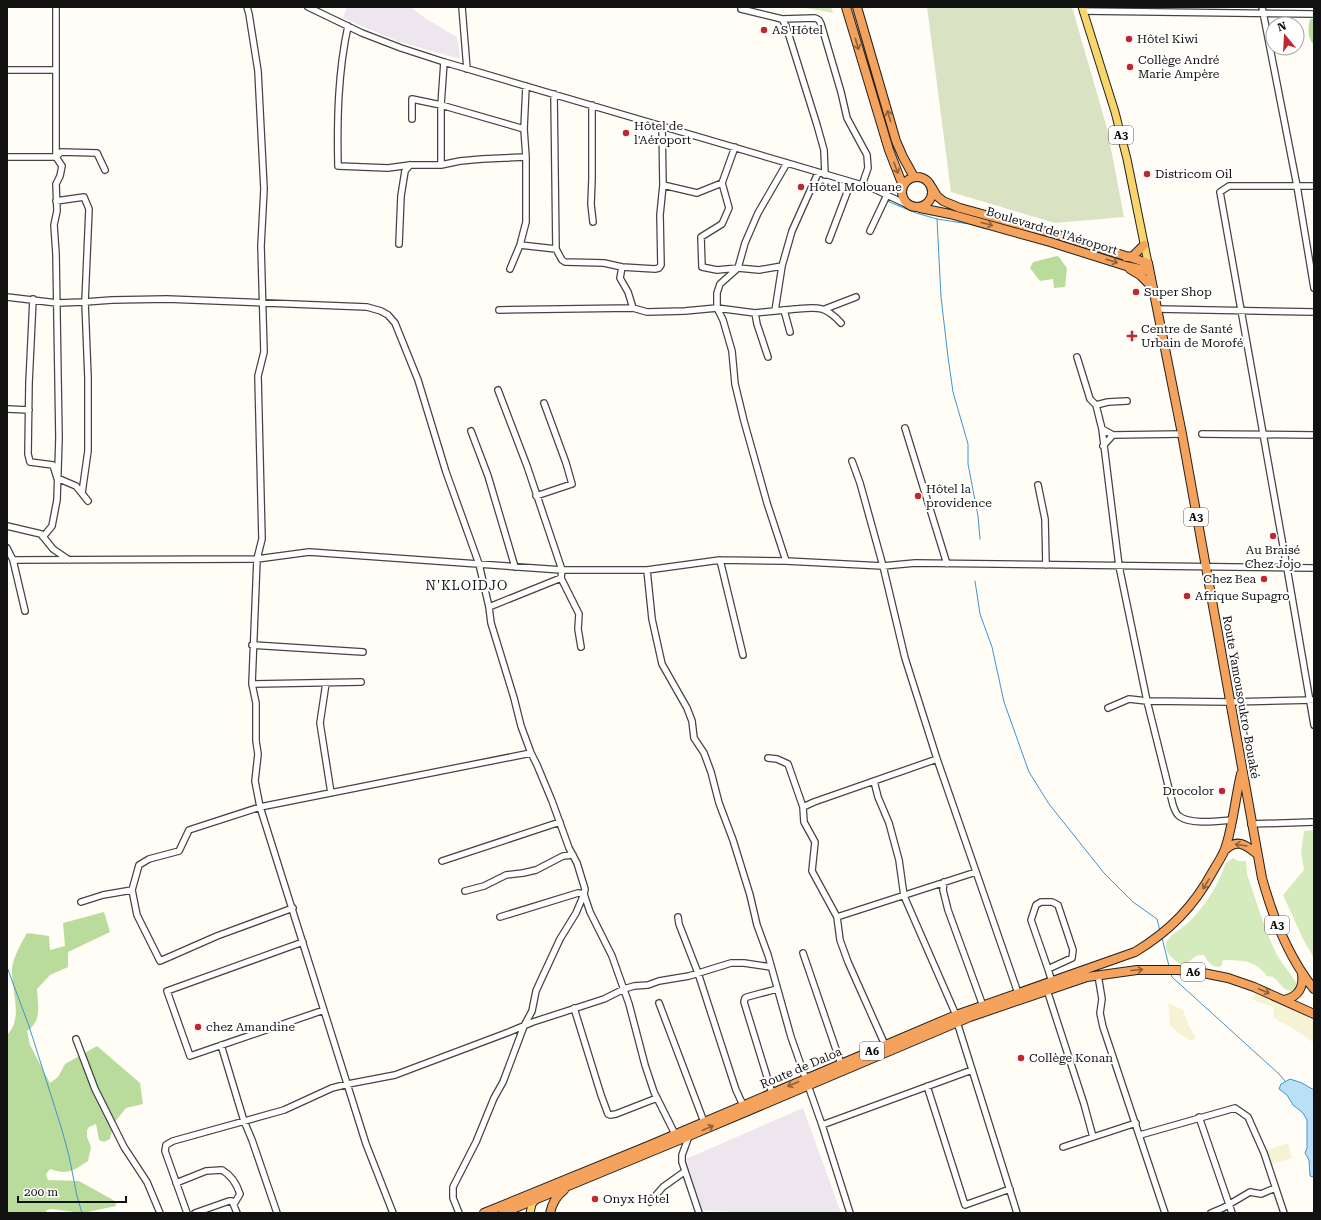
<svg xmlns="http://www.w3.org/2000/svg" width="1321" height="1220" font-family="'Roboto Serif',serif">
  <rect width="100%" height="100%" fill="#fffdf5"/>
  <path fill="#eee6ef" d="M347 7H410L428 20 457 37 460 57 459 59 397 41 343 18Z
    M803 1108 841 1213H749L700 1210 684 1162 686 1159Z"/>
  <path fill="#f6f3d4" d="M1254 993 1263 996 1314 1020V1043L1294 1029 1274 1018 1273 1007 1253 1000Z
    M1168 1003 1183 1010 1188 1024 1196 1038 1192 1041 1181 1035 1170 1026Z
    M1288 1143 1292 1158 1271 1165 1266 1150Z"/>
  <path fill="#d5ebbd" d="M801 7H831L833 13Z
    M1314 830V958L1303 939 1283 895 1304 870 1301 852 1304 831Z
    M1233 858 1238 861H1246L1247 874C1256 900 1264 928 1276 953 1282 965 1292 974 1298 986L1295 991C1292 991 1288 991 1285 989 1278 984 1277 976 1267 976 1253 959 1244 961 1224 960L1222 961V965L1219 967C1211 967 1208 961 1204 955 1192 954 1192 963 1182 965 1176 961 1166 955 1166 947 1166 935 1183 929 1190 921 1204 907 1220 883 1225 864Z"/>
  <path fill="#b9dc9c" d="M1310 19H1314V45C1307 38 1308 28 1310 19Z
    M1057 256 1059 257 1067 268 1065 287 1054 288 1053 279 1040 281 1030 268 1033 262Z
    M104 912 110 932 68 952V967L50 975 37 989C38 1006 42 1021 27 1031L30 1045 50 1083 58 1077 65 1064 97 1046 140 1083 143 1104 126 1108 114 1123 110 1139 104 1142 99 1140 96 1124 89 1127 87 1130V1137L91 1147 88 1161C73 1171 68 1175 50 1169L46 1174 48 1180 79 1181 115 1201 116 1206 83 1213 50 1209 46 1211V1213H7V1035C24 1018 11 990 12 970 12 959 22 942 27 933L49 936 50 950 65 946 63 923Z"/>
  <path fill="#d9e3c4" d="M927 7H1072L1107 128 1124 217 1055 223 951 192Z"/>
  <path fill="#b9e0f7" stroke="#3f96cf" d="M1290 1079 1302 1083 1314 1090V1179V1177L1310 1176 1309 1160 1305 1153 1307 1148V1120L1303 1113 1293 1105 1287 1095 1279 1089 1281 1084Z"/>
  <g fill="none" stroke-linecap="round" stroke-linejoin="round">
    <path stroke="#3f96cf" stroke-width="1" d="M887 201 916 213 937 219 969 224 986 229
      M937 219 941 297 948 357 953 392 968 444V464L978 516 980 539
      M975 581 980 614 992 647 1004 702 1029 772 1049 804 1104 873 1133 902 1157 919 1160 931
      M1162 938 1169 966
      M7 967 29 1026 62 1130 69 1156 77 1196 82 1213
      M1171 974 1172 977 1279 1074 1285 1081"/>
    <g stroke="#444" stroke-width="8">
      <path id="minor" d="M247 7 249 14 258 71 264 189 261 246 264 352 258 376 262 539 257 559 252 684 256 703V741L258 754 255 781 260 807 366 1144 393 1213
        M308 7 362 33 401 48 444 62 862 185 874 189 908 205
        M462 7 467 69
        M1262 7 1297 186 1314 288
        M741 9 782 19 786 26 817 125 824 150 825 175
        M1083 11 1314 14
        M782 19 815 18 819 20 821 24 841 92 847 118 867 155 868 168 862 185
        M348 26C338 72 337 119 338 166L388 168 410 165H441L460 161 482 159 526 157
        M7 70H56
        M554 94 556 249 562 260 565 262 604 263 622 267 655 269 659 268 661 265 660 215 663 185 662 125
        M592 105V179L591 204 593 222
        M412 119V99L441 105 524 129
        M7 157H56L61 152 97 153 105 170
        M441 165V105L444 62
        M722 183 729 208 722 224 701 237 702 267 717 270 738 268 759 270 782 266 792 231 818 173
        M663 185 697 193 722 183 735 147
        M1314 186H1229L1220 192 1287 568 1314 725
        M877 189H902
        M56 201 84 197 89 209 85 302 88 378V451L82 493
        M870 231 887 195
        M829 240 851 182
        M399 244 401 196 405 171 410 165
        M520 245 556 249
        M622 267 620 278 628 292 633 308
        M510 269 520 245 526 222V157L524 129 526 86
        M7 297 57 303 85 302 112 300 167 299 367 307 381 311 388 315 395 323 418 380 446 472 479 564 489 607 491 623 514 698 521 726 531 753 537 765 552 801 569 848 577 863 585 889 584 894 590 912 612 956 629 1004 645 1065 654 1092 675 1134
        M33 299 29 383 28 454 30 462 53 465 57 478 76 486 88 501
        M825 309 856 297
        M1157 309 1314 312
        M499 310 633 308 647 312 685 311 717 308 755 313 775 311 782 266
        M784 310 790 332
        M775 311C782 310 788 310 795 309 817 307 825 305 841 323
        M755 313 757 324 768 357
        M1077 357 1090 399 1096 405 1102 429 1119 566 1147 701 1173 805C1174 808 1176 814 1179 816 1190 825 1219 821 1232 820
        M498 390 527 466 562 570 561 578 579 614 578 629 581 647
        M1096 405 1108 402 1127 401
        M7 409 29 410
        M905 428 947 564
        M1102 429 1113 435 1182 434
        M471 431 488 476 515 567
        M1202 434 1314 435
        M1103 446 1113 435
        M852 461 860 483 883 566 905 658 937 759 1018 993
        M1038 485 1045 519 1046 565
        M536 496 572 484 566 463 544 403
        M7 526 41 534 53 549 69 560
        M43 537 52 526 57 500 59 438 56 254 54 225 57 211 56 184 60 176 62 166 56 157V7
        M7 548 13 560 25 611
        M13 560 257 559 309 552 562 570H647L720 560 786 561 883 566 915 563 1314 568
        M720 560 743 655
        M786 561 767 503 744 421 735 384 732 351 723 320 717 308V293L720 284 738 268 745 243 758 213 787 163
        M647 570 652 619 662 664 687 708 692 721 694 738 704 753 711 772 719 803 733 840 750 895 757 925 768 955 791 1037 822 1125 850 1213
        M489 607 561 578
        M252 645 363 652
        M326 683 320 723 331 793
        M252 684 361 682
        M1108 708 1129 699 1147 701 1230 702 1314 700
        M768 758 777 759 788 764 803 807
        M874 781 878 797 889 823 899 860 904 896 956 1015
        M1251 824 1314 822
        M442 861 560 822
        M944 882 943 890 948 910 983 1006
        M465 891 484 886 506 875 523 873 536 870 563 856 573 855
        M81 902 103 895 132 890
        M293 908 217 936 160 961 137 915 132 890 139 865 149 859 179 851 189 830 260 807 531 753
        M678 917 679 924 698 973 736 1090 743 1105
        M837 917 976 872
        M303 942 167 991 190 1056 324 1010
        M803 953 841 1064
        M1048 969 1031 920 1036 905 1041 902H1052L1058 905 1073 950 1072 958 1048 969 1052 982
        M1098 975 1102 999 1100 1013 1103 1027 1165 1213
        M1047 990 1084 1104 1093 1137
        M659 1003 704 1122
        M574 1008 601 1095 608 1114 610 1115 616 1114 657 1098
        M957 1022 1017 1213
        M76 1039 95 1089 124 1147 147 1182 160 1213
        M221 1045 244 1121 252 1140 277 1213
        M885 1045 848 962 840 940 837 917 812 871 815 842 804 822 803 807 814 802 937 759
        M927 1086 965 1205 1010 1189
        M772 1093 744 1002 745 998 747 997 777 989
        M1199 1117 1232 1213
        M822 1125 972 1070
        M1140 1135 1235 1108 1248 1117 1264 1153 1284 1213
        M689 1136 682 1155V1162L699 1213
        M1063 1147 1136 1123
        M176 1183 206 1171 222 1170C231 1175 237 1185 240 1194L234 1204
        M650 1202 663 1187 684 1172
        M187 1213 165 1151 166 1145 173 1141 284 1110 332 1088 348 1084 395 1075 509 1032 533 1022 604 999 624 989 634 986 648 985 659 981 689 976 731 963H744L771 967
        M195 1213 229 1201H232L237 1213
        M459 1213 453 1198V1187L476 1142 494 1098 503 1082 524 1026 532 1011 536 991 541 980 560 939 576 913 584 894 578 893 500 917
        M1211 1213 1223 1208 1250 1192 1261 1194 1275 1188"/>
    </g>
    <g stroke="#222" stroke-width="9">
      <path id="major" d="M1082 7 1115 112 1127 159 1148 263
        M530 1213 532 1204 537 1198"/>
    </g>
    <g stroke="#222" stroke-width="10">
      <path id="highway" d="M846 7 889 150 903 186
        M857 7 896 141 903 157 914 177
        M902 192a15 15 0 1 1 30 0a15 15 0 1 1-30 0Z
        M931 186 937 196 943 201 960 208 1055 234 1148 263 1182 434 1262 878C1273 918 1288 957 1314 989
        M920 208 950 214 1050 242 1126 266 1149 271
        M1126 257 1133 256 1144 245
        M1130 269 1140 275 1152 287
        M1225 850C1237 838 1246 845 1257 854
        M1284 1000C1298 997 1304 987 1302 974
        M484 1213 648 1146 956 1015 1135 952C1170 931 1194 906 1213 871 1217 864 1222 857 1225 849 1233 826 1235 799 1241 774
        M503 1213 689 1136 970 1017 1087 977 1137 970H1178L1203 973 1228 978 1254 987 1314 1014
        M550 1213C552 1204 556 1196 564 1190"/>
    </g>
    <use href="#minor" stroke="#fff" stroke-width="5.5"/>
    <use href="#major" stroke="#f9d66b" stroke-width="7"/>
    <use href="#highway" stroke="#f5a25d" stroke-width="8"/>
  </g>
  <defs><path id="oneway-shaft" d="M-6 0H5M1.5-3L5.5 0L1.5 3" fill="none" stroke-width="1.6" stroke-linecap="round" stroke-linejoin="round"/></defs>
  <g stroke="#8e613b">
    <use href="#oneway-shaft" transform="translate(857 44) rotate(74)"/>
    <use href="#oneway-shaft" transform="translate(889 116) rotate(-106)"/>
    <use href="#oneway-shaft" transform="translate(896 168) rotate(69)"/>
    <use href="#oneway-shaft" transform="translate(987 224) rotate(15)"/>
    <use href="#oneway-shaft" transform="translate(1112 261) rotate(18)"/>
    <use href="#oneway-shaft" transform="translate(1241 845) rotate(-171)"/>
    <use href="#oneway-shaft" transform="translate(1206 884) rotate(122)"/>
    <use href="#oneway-shaft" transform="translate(1137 970) rotate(-5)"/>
    <use href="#oneway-shaft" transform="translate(1264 991) rotate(23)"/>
    <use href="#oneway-shaft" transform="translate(793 1084) rotate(157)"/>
    <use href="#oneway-shaft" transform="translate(708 1128) rotate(-23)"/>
  </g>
  <g fill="#c4262e" stroke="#fff" stroke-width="1.5">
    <circle cx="764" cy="30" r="4"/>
    <circle cx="1129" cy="39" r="4"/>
    <circle cx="1130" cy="67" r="4"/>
    <circle cx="626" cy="133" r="4"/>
    <circle cx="1147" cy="174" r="4"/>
    <circle cx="801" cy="187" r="4"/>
    <circle cx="1136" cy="292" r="4"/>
    <path d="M1130 330h4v4h4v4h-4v4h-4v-4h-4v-4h4z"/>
    <circle cx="918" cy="496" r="4"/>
    <circle cx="1273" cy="536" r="4"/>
    <circle cx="1264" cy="579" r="4"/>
    <circle cx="1187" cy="596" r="4"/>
    <circle cx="1222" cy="791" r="4"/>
    <circle cx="198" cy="1027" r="4"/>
    <circle cx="1021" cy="1058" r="4"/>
    <circle cx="595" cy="1199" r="4"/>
  </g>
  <g text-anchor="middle" stroke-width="4" stroke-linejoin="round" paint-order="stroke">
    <g fill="#fff" stroke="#585858" stroke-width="1">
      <rect x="1109" y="126" width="24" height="18" rx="3"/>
      <rect x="1184" y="508" width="24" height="18" rx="3"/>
      <rect x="1265" y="916" width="24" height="18" rx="3"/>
      <rect x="1181" y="963" width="24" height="18" rx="3"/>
      <rect x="860" y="1042" width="24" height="18" rx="3"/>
    </g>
    <g font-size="11" font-weight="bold" fill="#111">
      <text x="1121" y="139">A3</text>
      <text x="1196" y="521">A3</text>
      <text x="1277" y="929">A3</text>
      <text x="1193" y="976">A6</text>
      <text x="872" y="1055">A6</text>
    </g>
    <g font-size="12" fill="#111" stroke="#fff" text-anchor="start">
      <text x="772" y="34">AS Hôtel</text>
      <text x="1137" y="43">Hôtel Kiwi</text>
      <text x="1138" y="64">Collège André<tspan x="1138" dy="14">Marie Ampère</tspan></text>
      <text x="634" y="130">Hôtel de<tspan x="634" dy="14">l'Aéroport</tspan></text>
      <text x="1155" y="178">Districom Oil</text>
      <text x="809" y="191">Hôtel Molouane</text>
      <text x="1144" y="296">Super Shop</text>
      <text x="1141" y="333">Centre de Santé<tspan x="1141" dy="14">Urbain de Morofé</tspan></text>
      <text x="926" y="493">Hôtel la<tspan x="926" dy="14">providence</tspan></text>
      <text x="1273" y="554" text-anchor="middle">Au Braisé<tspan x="1273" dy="14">Chez Jojo</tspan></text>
      <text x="1256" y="583" text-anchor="end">Chez Bea</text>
      <text x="1195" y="600">Afrique Supagro</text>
      <text x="1214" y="795" text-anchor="end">Drocolor</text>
      <text x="206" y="1031">chez Amandine</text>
      <text x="1029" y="1062">Collège Konan</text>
      <text x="603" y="1203">Onyx Hôtel</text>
    </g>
    <g font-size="12" fill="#111" stroke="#fff">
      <text transform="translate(1052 231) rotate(17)" y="4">Boulevard de l'Aéroport</text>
      <text transform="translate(1241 697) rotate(80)" y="4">Route Yamousoukro-Bouaké</text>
      <text transform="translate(801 1068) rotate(-23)" y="4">Route de Daloa</text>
    </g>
    <g font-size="13" letter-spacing="1" fill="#111" stroke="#fff">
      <text x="467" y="590">N'KLOIDJO</text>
    </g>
  </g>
  <rect width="1321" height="1220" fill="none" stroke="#111111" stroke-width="16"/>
  <g transform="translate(1285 36) rotate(342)"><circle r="19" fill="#ffffff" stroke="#a0a0a0"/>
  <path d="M0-3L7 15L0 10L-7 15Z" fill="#c4262e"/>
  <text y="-6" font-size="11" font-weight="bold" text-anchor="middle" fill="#111111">N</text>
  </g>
  <path d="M18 1196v6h108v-6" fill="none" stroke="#111111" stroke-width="2"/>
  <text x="24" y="1196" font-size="12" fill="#111111" stroke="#ffffff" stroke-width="3" paint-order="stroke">200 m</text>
</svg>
